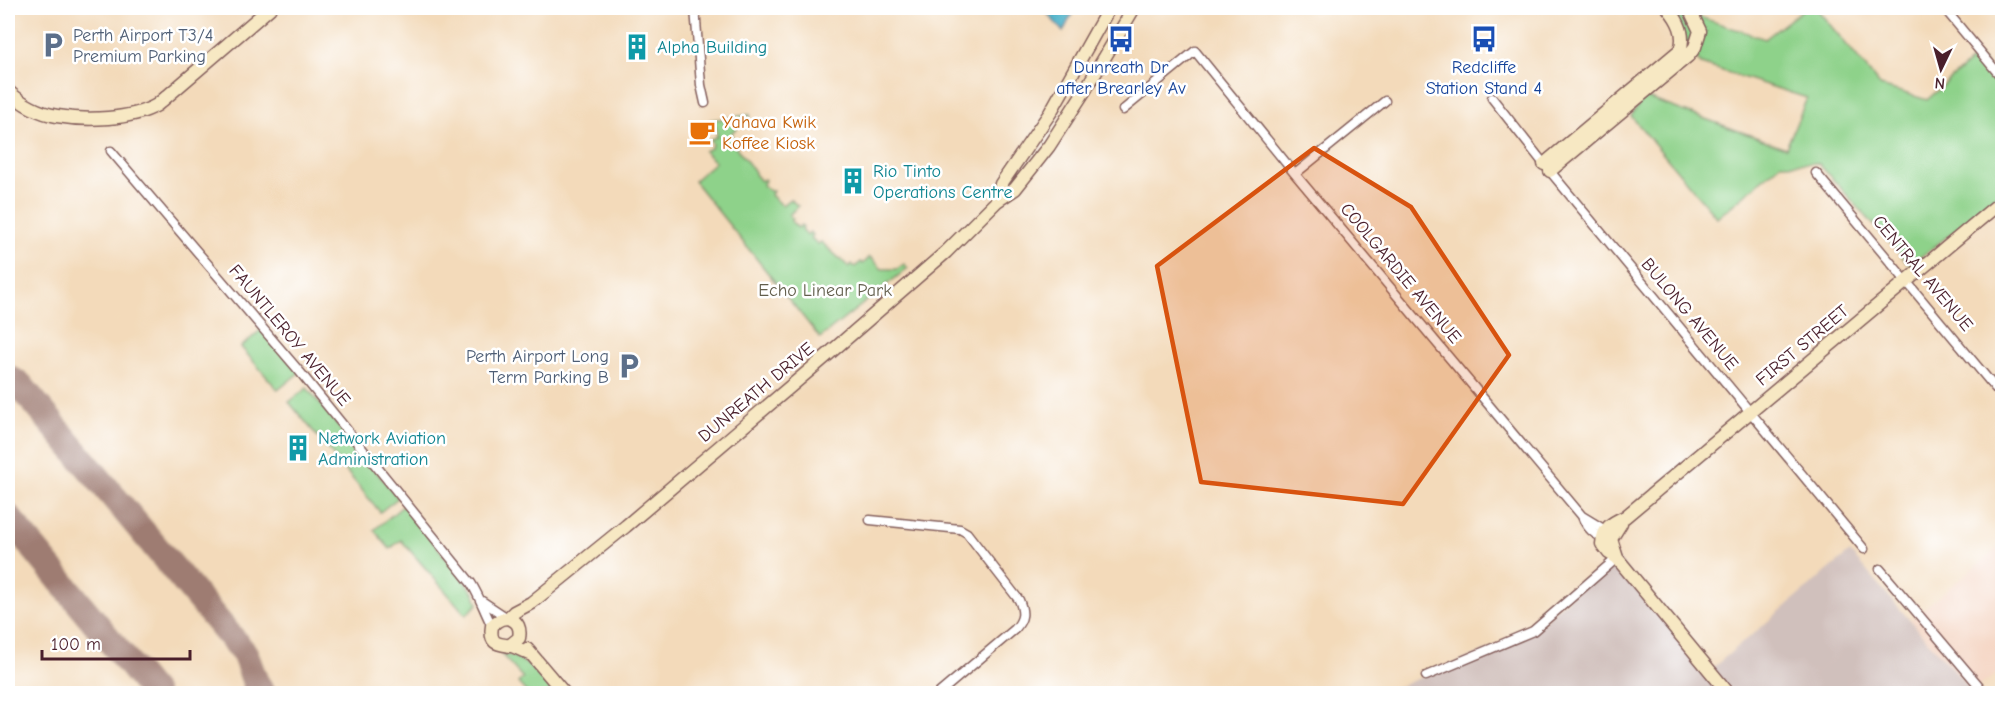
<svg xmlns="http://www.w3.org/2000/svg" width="2010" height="701" font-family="'Comic Neue',sans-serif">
  <rect width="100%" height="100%" fill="#fff"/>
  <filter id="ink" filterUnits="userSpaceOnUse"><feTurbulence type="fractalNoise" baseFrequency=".0167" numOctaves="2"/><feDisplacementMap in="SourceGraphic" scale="12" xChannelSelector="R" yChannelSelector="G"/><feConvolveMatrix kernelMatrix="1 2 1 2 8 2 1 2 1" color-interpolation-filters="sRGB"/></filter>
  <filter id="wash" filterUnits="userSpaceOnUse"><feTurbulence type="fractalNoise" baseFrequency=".008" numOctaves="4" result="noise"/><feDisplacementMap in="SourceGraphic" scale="24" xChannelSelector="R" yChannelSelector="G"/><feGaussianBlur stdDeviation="1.35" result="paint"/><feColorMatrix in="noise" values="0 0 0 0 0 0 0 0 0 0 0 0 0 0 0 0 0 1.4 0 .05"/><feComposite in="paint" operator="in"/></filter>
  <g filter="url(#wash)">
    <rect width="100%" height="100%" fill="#f3daba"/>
    <path fill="#f4d3c0" d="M2002 545V671L1972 691 1910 620Z"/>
    <path fill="#d0c0bc" d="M1850 552 1972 691 1968 694H1381L1533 631 1615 555 1710 670Z"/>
    <path fill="#8ed28a" stroke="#6c785a" stroke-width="1.5" d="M1805 8H1816L1881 86 1927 100 1978 55 2002 84V195L1910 265 1818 163 1781 164 1717 218 1631 116 1644 97 1786 148 1807 98 1701 64 1666 23 1669 11 1681 18 1688 13 1765 39Z
      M750 115 748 120 732 132V142L755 172V174L761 181 764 179 765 180 763 185 770 191H773L771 195 782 205 790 199 798 206 789 215 793 219 791 221 798 228 801 225 803 227 802 229 807 235 810 232 813 235 811 238 818 244 821 242 849 267 852 264 855 267 861 262 863 264 870 257 882 269H897L904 264 908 268 820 338 694 181 715 162 704 151 711 148 712 144 710 140 717 136 716 127 710 120Z
      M262 329 300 372 278 390 241 347Z
      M307 388 398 498 380 512 289 402Z
      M404 505 475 594 478 604 466 615 401 540 390 549 374 530Z
      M501 654C524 656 537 673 552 690L547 693H527L518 683 523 678Z"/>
    <path fill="#49b0c8" stroke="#4a687a" stroke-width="1.5" d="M1043 8H1075L1063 32Z"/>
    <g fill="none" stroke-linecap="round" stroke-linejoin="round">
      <path stroke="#9e7c72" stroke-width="27" d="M8 378 20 385 245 654 255 681 263 694
        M8 517 154 694"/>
    </g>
  </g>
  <g filter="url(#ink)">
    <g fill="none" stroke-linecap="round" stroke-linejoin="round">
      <g stroke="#85605d" stroke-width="11">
        <path id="street" d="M695 8 701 85 705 103
          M1944 8 2002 78
          M1492 98 1544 164 1864 549
          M1123 110 1195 51 1295 174 1582 516C1586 527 1595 537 1607 538
          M111 151 300 372 471 583C480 597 484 611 492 626
          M1816 173 2002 396
          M1295 174 1385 101
          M1582 516 1610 533
          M870 520 960 529 967 533 1019 600C1024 612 1024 619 1015 629L938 694
          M1880 569 1986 694
          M482 601 506 617
          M1426 676 1533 631 1617 558"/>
      </g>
      <g stroke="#85605d" stroke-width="15">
        <path id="secondary" d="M8 91C21 103 39 113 57 116 86 121 131 120 157 105L270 8
          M1544 164 1680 50C1686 34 1678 20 1668 8
          M1550 171 1688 56 1695 47 1700 31 1689 8
          M997 201 1001 184 1050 113 1109 8
          M1621 523 1611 539 1617 558 1729 694
          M1617 558 1609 553 1602 544C1603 528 1611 523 1625 517L2002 201
          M508 618 514 612 531 603 626 526 824 358 946 252 997 201 1015 189 1049 146 1087 87 1134 8
          M509 646 519 638C523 618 503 612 492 626 489 645 498 644 512 646 518 648 525 652 530 654
          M527 649 565 694"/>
      </g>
      <use href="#street" stroke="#fff" stroke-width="8"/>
      <use href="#secondary" stroke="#f7e8c3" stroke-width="12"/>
    </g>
  </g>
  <path fill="#d8530f" fill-opacity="0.2" stroke="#d8530f" stroke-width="4.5" stroke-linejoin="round" d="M1314 148 1411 207 1509 355 1403 504 1201 482 1157 266Z"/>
  <defs>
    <g id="bus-bare" transform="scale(2.07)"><path d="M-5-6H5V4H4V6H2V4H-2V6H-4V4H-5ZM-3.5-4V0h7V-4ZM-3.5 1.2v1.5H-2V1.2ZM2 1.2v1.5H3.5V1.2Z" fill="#1a4fb4" stroke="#fff" stroke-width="2.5" paint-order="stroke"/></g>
    <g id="parking-bare" transform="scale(2.07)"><path d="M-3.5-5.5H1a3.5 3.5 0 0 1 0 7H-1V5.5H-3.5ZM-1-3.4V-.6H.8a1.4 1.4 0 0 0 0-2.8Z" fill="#5c6f8a" stroke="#fff" stroke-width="2.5" paint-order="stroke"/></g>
    <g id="building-bare" transform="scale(2.07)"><path d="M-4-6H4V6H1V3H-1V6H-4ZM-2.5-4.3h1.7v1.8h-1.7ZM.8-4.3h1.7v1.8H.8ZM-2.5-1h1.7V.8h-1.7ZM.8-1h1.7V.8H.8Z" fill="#0f9aa8" stroke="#fff" stroke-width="2.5" paint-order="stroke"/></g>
    <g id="cafe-bare" transform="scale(2.07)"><path d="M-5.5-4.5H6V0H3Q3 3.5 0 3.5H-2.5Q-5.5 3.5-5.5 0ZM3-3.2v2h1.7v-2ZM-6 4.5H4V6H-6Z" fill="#e8710a" stroke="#fff" stroke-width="2.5" paint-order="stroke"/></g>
  </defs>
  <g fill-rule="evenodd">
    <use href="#bus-bare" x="1121" y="39"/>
    <use href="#bus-bare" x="1484" y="39"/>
    <use href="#parking-bare" x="53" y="45"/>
    <use href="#building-bare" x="637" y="47"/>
    <use href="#cafe-bare" x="702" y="132"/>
    <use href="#building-bare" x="853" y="181"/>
    <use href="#parking-bare" x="629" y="366"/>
    <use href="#building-bare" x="298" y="448"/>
  </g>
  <g text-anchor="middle" stroke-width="5" stroke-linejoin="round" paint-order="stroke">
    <g font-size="18" fill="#4e5e75" stroke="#fff" text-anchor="start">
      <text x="73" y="41">Perth Airport T3/4<tspan x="73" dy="21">Premium Parking</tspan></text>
      <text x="609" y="362" text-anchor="end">Perth Airport Long<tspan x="609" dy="21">Term Parking B</tspan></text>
    </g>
    <g font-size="18" fill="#0d838f" stroke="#fff" text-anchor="start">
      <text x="657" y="53">Alpha Building</text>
      <text x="873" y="177">Rio Tinto<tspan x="873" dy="21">Operations Centre</tspan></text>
      <text x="318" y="444">Network Aviation<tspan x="318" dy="21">Administration</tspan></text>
    </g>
    <g font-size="18" fill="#164399" stroke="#fff">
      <text x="1121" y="73">Dunreath Dr<tspan x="1121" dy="21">after Brearley Av</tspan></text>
      <text x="1484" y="73">Redcliffe<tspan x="1484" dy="21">Station Stand 4</tspan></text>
    </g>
    <g font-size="18" fill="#c56008" stroke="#fff" text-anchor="start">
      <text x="722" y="128">Yahava Kwik<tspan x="722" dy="21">Koffee Kiosk</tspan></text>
    </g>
    <g font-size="18" fill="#4a1f2b" stroke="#fff">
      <text transform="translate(1401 273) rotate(50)" y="6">COOLGARDIE AVENUE</text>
      <text transform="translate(1923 273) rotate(50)" y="6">CENTRAL AVENUE</text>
      <text transform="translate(1690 314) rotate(50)" y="6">BULONG AVENUE</text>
      <text transform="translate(290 335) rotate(50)" y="6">FAUNTLEROY AVENUE</text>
      <text transform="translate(1802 345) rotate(-40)" y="6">FIRST STREET</text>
      <text transform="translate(756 392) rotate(-40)" y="6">DUNREATH DRIVE</text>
    </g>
    <g font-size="18" fill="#625e4c" stroke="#fff">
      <text x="825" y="296">Echo Linear Park</text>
    </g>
  </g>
  <rect width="2010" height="701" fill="none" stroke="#fff" stroke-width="30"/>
  <g transform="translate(1941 69) rotate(185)" stroke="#ffffff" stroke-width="4.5" paint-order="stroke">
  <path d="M0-4.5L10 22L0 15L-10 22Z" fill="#4a1f2b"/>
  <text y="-9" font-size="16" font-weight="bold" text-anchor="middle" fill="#4a1f2b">N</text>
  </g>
  <path d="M42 650v9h148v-9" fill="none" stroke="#4a1f2b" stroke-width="3"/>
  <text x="51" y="650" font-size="18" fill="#4a1f2b" stroke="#ffffff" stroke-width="4.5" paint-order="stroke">100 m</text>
</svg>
